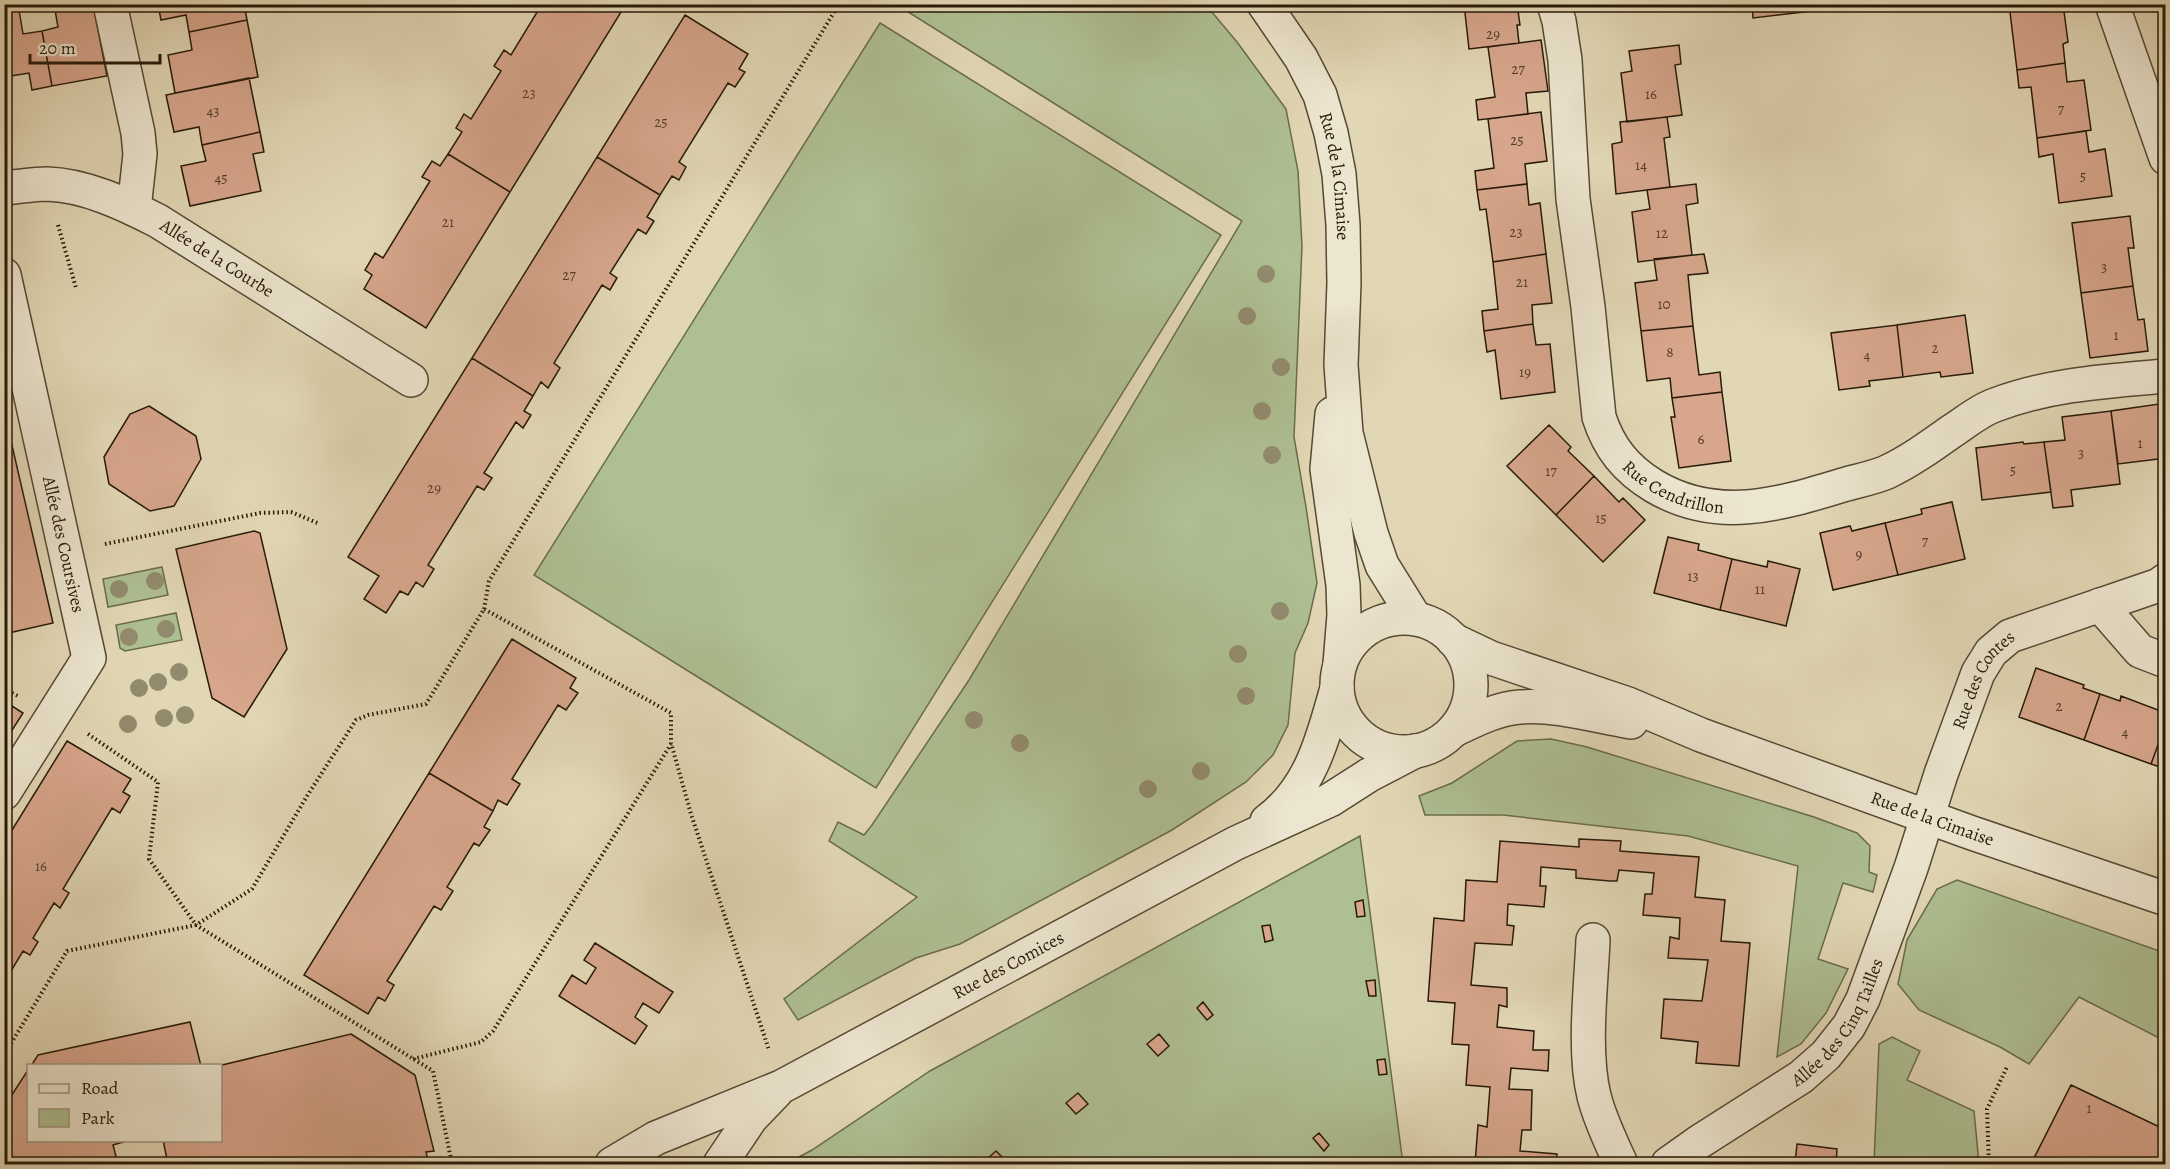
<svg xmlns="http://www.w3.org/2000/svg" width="2170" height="1169" font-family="Alegreya,serif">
  <rect width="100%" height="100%" fill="#e2d7b5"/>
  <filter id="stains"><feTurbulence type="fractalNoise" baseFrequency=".00333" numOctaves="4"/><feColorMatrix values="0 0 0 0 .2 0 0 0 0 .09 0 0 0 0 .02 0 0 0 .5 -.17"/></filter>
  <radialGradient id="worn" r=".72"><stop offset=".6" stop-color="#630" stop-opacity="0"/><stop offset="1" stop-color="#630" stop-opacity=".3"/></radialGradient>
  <path fill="#aebf92" stroke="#6a6c4e" stroke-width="1.5" d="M897 5H1206L1237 42 1286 109 1298 171 1302 246 1294 437 1306 507 1317 583 1308 623 1295 653 1288 725 1273 755 1246 782 1172 830 960 944 916 958 798 1020 784 999 917 897 829 841 838 822 864 835 872 825 969 680 1242 221Z
    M880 23 1221 235 876 788 534 575Z
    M162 567 168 595 108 607 103 579Z
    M176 613 182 640 125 651 120 648 116 625Z
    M1551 739 1587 747 1814 817 1857 833 1870 846 1869 872 1877 875 1873 892 1843 883 1818 959 1848 969 1826 1013 1801 1044 1777 1057 1798 866 1688 836 1503 815H1425L1419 796 1452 783 1517 741Z
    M1360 836 1403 1164H786L812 1150 930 1071Z
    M1957 880 2165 953V1041L2079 997 2029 1064 2000 1047 1919 1010 1898 984 1907 940 1937 889Z
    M1892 1037 1920 1051 1907 1080 1974 1111 1979 1164H1874L1879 1044Z"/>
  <path fill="#d7a68c" stroke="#271a09" stroke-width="1.5" d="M54 4H93L107 76 52 86 42 31 58 27Z
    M158 4H244L247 20 189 32 186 15 161 20Z
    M542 4H626L510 192 448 154 462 132 456 128 464 114 471 119 501 71 494 66 504 50 511 55Z
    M1464 4H1517L1520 25H1517L1519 43 1469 49Z
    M1752 4H1820L1821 10 1753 18Z
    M1820 4H1860L1821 10Z
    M2009 4H2063L2068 42 2063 44 2065 63 2017 70Z
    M19 10 23 34 42 31 52 86 32 90 29 73 4 77V12Z
    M685 15 748 54 739 69 745 72 735 87 728 83 679 162 686 167 679 180 672 176 660 195 597 157Z
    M247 20 258 77 175 93 168 55 192 50 189 32Z
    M1541 40 1548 91 1526 93 1528 114 1478 120 1476 100 1495 97 1488 47Z
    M1679 45 1681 64 1675 65 1682 115 1627 122 1621 73 1632 71 1629 51Z
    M2065 63 2067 82 2084 80 2091 130 2037 138 2031 87 2019 88 2017 70Z
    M249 78 260 132 202 145 199 127 174 132 166 95Z
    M1541 112 1547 161 1525 164 1527 184 1477 190 1475 171 1494 168 1488 119Z
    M1667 117 1670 137 1664 138 1670 187 1616 194 1612 144 1622 142 1620 122Z
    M2086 131 2089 152 2105 149 2112 196 2059 203 2053 154 2039 157 2037 138Z
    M260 132 264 152 253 154 261 191 190 206 181 166 206 161 202 145Z
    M448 154 510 192 426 328 364 289 372 275 365 270 375 253 383 258 430 181 422 177 432 161 440 166Z
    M597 157 660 195 647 217 654 221 646 234 638 229 610 273 617 278 610 290 602 285 554 363 560 368 548 388 541 382 533 396 472 358Z
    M1527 184 1529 205 1540 203 1546 254 1493 262 1486 209 1480 210 1477 190Z
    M1696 184 1698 203 1686 205 1692 255 1638 262 1632 212 1650 209 1647 190Z
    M2130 216 2134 248H2128L2133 286 2081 293 2072 223Z
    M1546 254 1552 303 1532 305 1533 324 1484 331 1482 311 1498 309 1493 262Z
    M1704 254 1708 273 1688 275 1693 326 1641 331 1635 283 1657 280 1654 259Z
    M2133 286 2138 320 2144 319 2148 351 2090 358 2081 293Z
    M1965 315 1973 373 1941 377 1940 372 1903 377 1897 325Z
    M1533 324 1536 345 1550 344 1555 392 1501 399 1495 350 1487 352 1484 331Z
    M1897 325 1903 377 1869 381 1870 386 1839 390 1831 333Z
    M1693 326 1699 375 1720 372 1722 392 1672 398 1670 378 1647 381 1641 331Z
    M472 358 533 396 524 411 531 415 523 428 516 422 484 473 492 478 484 490 477 486 428 565 434 569 423 587 416 582 408 595 400 591 386 613 364 599 379 576 348 557Z
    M1722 392 1731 461 1679 468 1671 417H1675L1672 398Z
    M2159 404 2163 428H2166V458L2118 464 2111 411Z
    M149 406 196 436 201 459 174 506 150 511 109 484 104 457 130 414Z
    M2111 411 2120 484 2071 490 2073 506 2053 508 2044 442 2065 440 2062 417Z
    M1549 425 1571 447 1568 451 1594 476 1556 515 1507 466Z
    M4 428H8L53 623 4 634Z
    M2023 442 2024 444 2044 442 2051 492 1982 500 1976 448Z
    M1594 476 1619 502 1623 498 1645 520 1603 562 1556 515Z
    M1952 502 1965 559 1898 575 1885 523 1922 514 1921 509Z
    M1885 523 1898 575 1833 590 1820 533 1850 526 1852 531Z
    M254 531 260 533 287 649 244 717 212 698 176 549Z
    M1668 537 1699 544 1698 550 1732 559 1720 610 1654 593Z
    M1732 559 1767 567 1768 561 1800 569 1786 626 1720 610Z
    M512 639 576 678 570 688 578 693 566 710 558 705 512 779 520 784 507 805 498 800 493 811 429 773Z
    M2036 668 2084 685 2083 688 2100 694 2084 740 2019 717Z
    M2100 694 2120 701 2121 696 2166 713V723L2151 764 2084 740Z
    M4 701 23 713 4 743Z
    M2166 723V769L2151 764Z
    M67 741 131 779 123 792 130 796 120 813 112 808 63 889 69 893 60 908 54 903 33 938 38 942 30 955 23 951 5 981 4 843Z
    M429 773 493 811 484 827 490 830 479 846 474 843 447 887 453 891 441 910 434 906 387 981 394 985 385 1001 378 997 368 1014 304 975Z
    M1579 839 1621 841 1620 851 1699 857 1695 897 1725 900 1721 941 1750 943 1739 1066 1696 1063 1698 1042 1661 1038 1664 999 1702 1001 1708 960 1668 958 1670 937 1679 939 1680 918 1643 915 1645 894H1652L1654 873 1619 870 1617 881H1610L1576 878V870L1541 867 1540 886H1546L1544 907 1508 904 1507 925 1514 926 1512 945 1475 943 1471 985 1507 988V1007L1499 1005 1497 1027 1534 1031 1533 1050H1549L1548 1071 1511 1068 1509 1089 1532 1090 1531 1130H1522L1520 1151 1557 1154 1556 1164H1475L1478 1125 1487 1127 1490 1087 1466 1085 1469 1045 1452 1044 1455 1003 1428 1001 1434 918 1464 921 1466 880 1497 882 1500 841 1579 847Z
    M1363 900 1365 916 1357 917 1355 902Z
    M1270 925 1273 940 1265 942 1262 926Z
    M595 943 673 992 659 1013 643 1003 635 1017 647 1026 635 1044 559 996 572 975 586 984 596 968 584 960Z
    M1375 980 1376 996H1369L1366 981Z
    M1203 1002 1213 1015 1207 1020 1197 1008Z
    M190 1022 201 1066H31L38 1055Z
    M351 1034 415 1075 434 1151 426 1152 429 1164H168L163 1140H220V1066H218Z
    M1159 1034 1169 1046 1158 1056 1147 1044Z
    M1385 1059 1387 1074 1379 1075 1377 1060Z
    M28 1070V1140H130L113 1145 118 1164H9L4 1148V1107Z
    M2071 1085 2166 1130V1164H2031Z
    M1078 1093 1088 1104 1076 1114 1066 1103Z
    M1319 1133 1329 1145 1324 1151 1313 1138Z
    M1797 1144 1837 1149 1836 1164H1795Z
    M996 1151 1007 1162 1005 1164H988L985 1161Z"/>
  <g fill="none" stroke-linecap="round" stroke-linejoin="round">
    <g stroke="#564934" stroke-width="36">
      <g id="minor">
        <path d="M110 4 138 133 140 154 134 209"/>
        <path id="s1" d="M1554 4 1559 21 1565 60 1573 199 1588 307 1599 417C1609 448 1626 469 1654 486 1716 523 1778 505 1843 485 1857 481 1873 478 1887 472 1910 461 1931 446 1952 431 1966 422 1980 410 1995 405 2050 384 2108 381 2166 376"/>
        <path d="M2112 4 2166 158"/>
        <path id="s2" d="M4 188C18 187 33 184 47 184 85 185 125 204 158 221L411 380"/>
        <path id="s3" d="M4 275 89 658 4 793"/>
        <path d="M2100 605 2140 651 2166 661"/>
        <path d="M1593 940C1591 987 1583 1051 1594 1096 1600 1120 1611 1142 1621 1164"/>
        <path id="s4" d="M1668 1164 1699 1142 1801 1077 1826 1055 1849 1026 1863 999 1911 868 1941 774 1978 673 1991 652 2010 636 2159 585 2166 580"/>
      </g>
    </g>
    <g stroke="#564934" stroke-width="36">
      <g id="tertiary">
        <path id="s5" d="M1264 4 1301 58 1320 95 1331 133 1339 174 1343 225 1344 283 1341 365 1346 433 1371 533 1382 565 1415 618"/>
        <path d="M1332 414 1327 469 1343 585 1344 615 1340 664"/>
        <circle cx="1404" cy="685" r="67"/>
        <path id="s6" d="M1453 640 1491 658 1628 704 1701 735 1972 833 2166 899"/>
        <path d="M1454 730C1475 720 1496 709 1520 707 1556 704 1595 716 1631 722"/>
        <path d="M1267 821C1311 789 1323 738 1337 688"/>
        <path id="s7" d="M612 1164 656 1138 781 1087 1236 843 1330 800 1369 775 1415 751"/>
        <path d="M720 1164 751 1118 776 1092"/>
      </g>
    </g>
    <path stroke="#271a09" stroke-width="4" stroke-dasharray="1.5 3" stroke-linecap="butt" d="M58 225 76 288
      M105 544 260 513 291 512 320 524
      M484 609 489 581 839 4
      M4 689 18 696
      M88 734 158 782 149 859 196 925 433 1071 452 1164
      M4 1055 67 951 196 925 252 889 307 796 356 720 368 715 426 704 484 609 671 713V743L691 814 769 1050
      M413 1059 481 1042 493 1031 671 744
      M1989 1164 1987 1109 2007 1067"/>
    <use href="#minor" stroke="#ece5cf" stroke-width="33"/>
    <use href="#tertiary" stroke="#ece5cf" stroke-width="33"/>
  </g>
  <g fill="#928b6d">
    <circle cx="1266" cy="274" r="9"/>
    <circle cx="1247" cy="316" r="9"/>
    <circle cx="1281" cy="367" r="9"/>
    <circle cx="1262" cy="411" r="9"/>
    <circle cx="1272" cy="455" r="9"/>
    <circle cx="155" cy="581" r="9"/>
    <circle cx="119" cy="589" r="9"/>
    <circle cx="1280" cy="611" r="9"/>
    <circle cx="166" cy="629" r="9"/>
    <circle cx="129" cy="637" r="9"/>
    <circle cx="1238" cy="654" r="9"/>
    <circle cx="179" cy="672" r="9"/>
    <circle cx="158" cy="682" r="9"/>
    <circle cx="139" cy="688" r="9"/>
    <circle cx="1246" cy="696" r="9"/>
    <circle cx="185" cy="715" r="9"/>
    <circle cx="164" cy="718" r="9"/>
    <circle cx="974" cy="720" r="9"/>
    <circle cx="128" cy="724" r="9"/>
    <circle cx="1020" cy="743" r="9"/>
    <circle cx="1201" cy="771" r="9"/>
    <circle cx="1148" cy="789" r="9"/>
  </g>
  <g text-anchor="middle" stroke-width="5" stroke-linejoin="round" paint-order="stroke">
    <g font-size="15" fill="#533d2a">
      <text x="1493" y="39">29</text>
      <text x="1518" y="74">27</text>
      <text x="529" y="98">23</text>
      <text x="1651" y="99">16</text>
      <text x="2061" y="114">7</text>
      <text x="213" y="116">43</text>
      <text x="661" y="127">25</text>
      <text x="1517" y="145">25</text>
      <text x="1641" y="170">14</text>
      <text x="2083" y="181">5</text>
      <text x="221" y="183">45</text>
      <text x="448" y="227">21</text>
      <text x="1516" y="237">23</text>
      <text x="1662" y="238">12</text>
      <text x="2104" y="272">3</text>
      <text x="569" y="280">27</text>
      <text x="1522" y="287">21</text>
      <text x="1664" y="309">10</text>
      <text x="2116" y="340">1</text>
      <text x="1935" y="353">2</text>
      <text x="1670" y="357">8</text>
      <text x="1867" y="360">4</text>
      <text x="1525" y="377">19</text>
      <text x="1701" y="444">6</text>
      <text x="2140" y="448">1</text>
      <text x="2081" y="458">3</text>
      <text x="2013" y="475">5</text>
      <text x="1551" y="476">17</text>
      <text x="434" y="493">29</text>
      <text x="1601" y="523">15</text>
      <text x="1925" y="546">7</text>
      <text x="1859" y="559">9</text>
      <text x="1693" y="581">13</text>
      <text x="1760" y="594">11</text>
      <text x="2059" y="711">2</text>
      <text x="2125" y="737">4</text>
      <text x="41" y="871">16</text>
      <text x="2089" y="1113">1</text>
    </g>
    <g font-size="18" fill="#271a09" stroke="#ece5cf">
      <text dy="6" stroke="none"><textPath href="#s5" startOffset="190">Rue de la Cimaise</textPath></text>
      <text dy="6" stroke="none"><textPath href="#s2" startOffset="231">Allée de la Courbe</textPath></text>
      <text dy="6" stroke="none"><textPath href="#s1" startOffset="525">Rue Cendrillon</textPath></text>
      <text dy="6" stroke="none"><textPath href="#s3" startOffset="276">Allée des Coursives</textPath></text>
      <text dy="6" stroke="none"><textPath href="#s4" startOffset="602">Rue des Contes</textPath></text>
      <text dy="6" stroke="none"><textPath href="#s6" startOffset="512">Rue de la Cimaise</textPath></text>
      <text dy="6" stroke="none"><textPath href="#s7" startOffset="444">Rue des Comices</textPath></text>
      <text dy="6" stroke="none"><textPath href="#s4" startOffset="226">Allée des Cinq Tailles</textPath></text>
    </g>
  </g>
  <rect width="2170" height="1169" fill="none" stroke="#e2d7b5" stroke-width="24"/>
  <rect x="6" y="6" width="2158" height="1157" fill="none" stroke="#271a09" stroke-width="3"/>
  <rect x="12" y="12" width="2146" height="1145" fill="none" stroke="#271a09" stroke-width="1.5"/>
  <rect x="27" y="1064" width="195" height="78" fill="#ece5cf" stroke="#9d9480" stroke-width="1.5"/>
  <rect x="39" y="1084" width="30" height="9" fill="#ece5cf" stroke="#9d9480" stroke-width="1.5"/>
  <text x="81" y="1094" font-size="18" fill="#271a09">Road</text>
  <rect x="39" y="1109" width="30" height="18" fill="#aebf92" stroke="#9d9480" stroke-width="1.5"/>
  <text x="81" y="1124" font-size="18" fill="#271a09">Park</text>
  <path d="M30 54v9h130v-9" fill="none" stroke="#271a09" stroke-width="3"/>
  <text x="39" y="54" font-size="18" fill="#271a09" stroke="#ece5cf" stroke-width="4.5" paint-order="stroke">20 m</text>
  <rect width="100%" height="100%" filter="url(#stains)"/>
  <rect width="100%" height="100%" fill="url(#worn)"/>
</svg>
